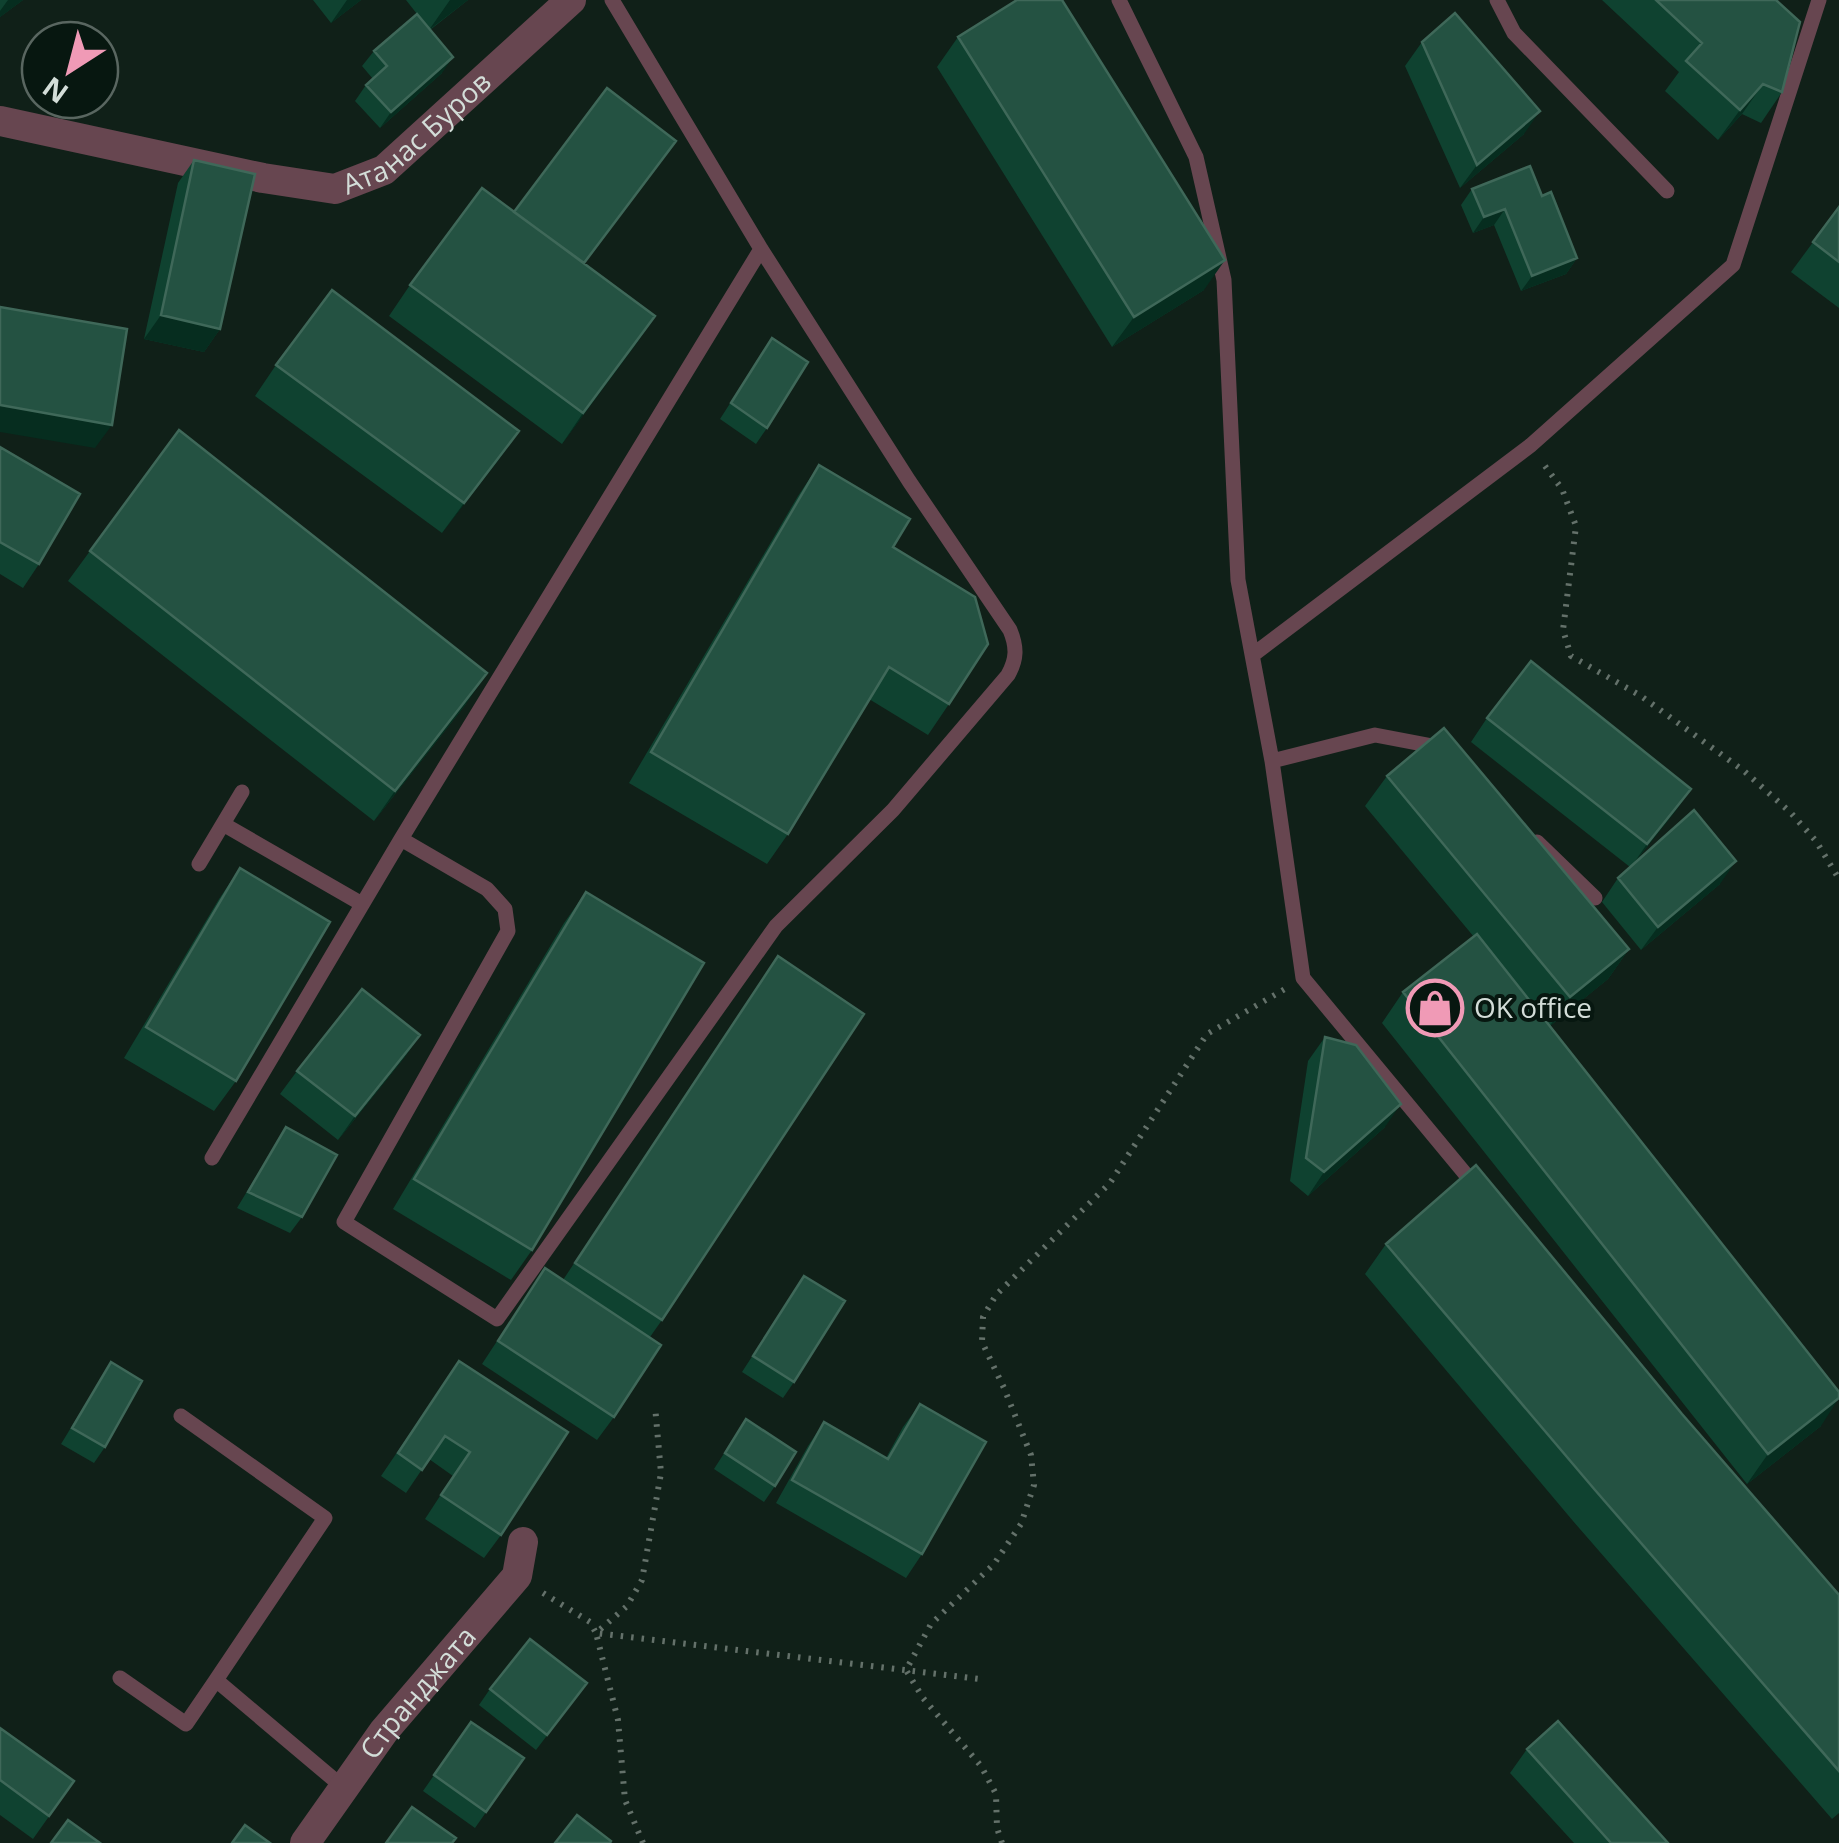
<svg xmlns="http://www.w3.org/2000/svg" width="1839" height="1843" font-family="'Open Sans',sans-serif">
  <rect width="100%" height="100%" fill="#102018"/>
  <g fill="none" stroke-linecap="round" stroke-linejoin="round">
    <path stroke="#64716a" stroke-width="6" stroke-dasharray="2.5 8" stroke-linecap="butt" d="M1545 466 1562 489 1576 526 1563 630 1571 656 1641 696 1744 771 1790 812 1816 841 1839 879
      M543 1593 590 1622 596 1633 627 1606 642 1580 661 1473 655 1406
      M643 1843 625 1800 618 1720 596 1633 980 1679
      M1002 1843 997 1828 996 1794 981 1766 923 1698 906 1670 931 1624 994 1564 1021 1524 1034 1485 1031 1455 1004 1388 982 1342 983 1317 996 1295 1110 1183 1207 1034 1285 989"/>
    <path stroke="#674650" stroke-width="15" d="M1119 0 1196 157 1224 280 1238 580 1272 761 1303 978 1477 1188
      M1497 0 1514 33 1667 191
      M1254 654 1531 445 1733 265 1819 0
      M1272 761 1375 735 1438 747 1441 750
      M223 824 362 904
      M401 839 487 889 505 909 508 931 344 1222 497 1319 776 926 893 810 1008 675C1017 659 1017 647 1010 630L909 481 761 249 612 0
      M1537 842 1595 898
      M199 864 242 792
      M212 1158 401 839 761 249
      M181 1416 325 1518 216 1680 344 1788
      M120 1678 186 1724 216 1680"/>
    <g stroke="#674650" stroke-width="30">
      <path id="s1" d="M0 121 263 178 335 189 384 170 571 0"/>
      <path id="s2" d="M305 1843 384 1731 517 1576 523 1542"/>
    </g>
  </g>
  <path fill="#0f4230" d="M0 0H23L0 17Z
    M313 0H361L331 23Z
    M406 0H468L430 30 442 73 380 128 355 101 366 85 373 79 362 66 374 51 417 14Z
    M1602 0H1776L1782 92 1761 123 1742 114 1718 140 1665 91 1679 72Z
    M958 37 1204 290 1112 347 937 67Z
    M1422 42 1524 134 1460 188 1405 66Z
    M194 160 220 329 204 352 144 339 178 183Z
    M659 164 584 264 655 316 562 444 389 316 410 285 514 212Z
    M1472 189 1542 196 1577 258 1566 274 1521 291 1494 225 1473 233 1461 205Z
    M1839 207V308L1791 272Z
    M772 338 767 428 756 444 720 419Z
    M276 365 519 431 442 533 255 396Z
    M0 447 39 564 23 588 0 574Z
    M819 465 893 547 949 704 928 735 869 699 788 834 767 864 629 783 798 496Z
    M90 551 466 704 374 821 68 581Z
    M1487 718 1691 789 1633 865 1720 884 1641 950 1602 902 1618 878 1630 867 1471 742Z
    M1387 776 1629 949 1608 979 1550 1026 1821 1426 1747 1484 1382 1023 1403 992 1474 937 1365 806Z
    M240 868 236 1081 214 1111 124 1058 219 899Z
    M586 892 532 1250 511 1280 393 1209 564 923Z
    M778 956 662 1320 650 1337 614 1417 597 1440 482 1364 545 1268 563 1280Z
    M420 1035 404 1058 338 1140 280 1094 297 1071Z
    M1325 1037 1385 1127 1308 1196 1290 1181 1308 1061Z
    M286 1127 302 1217 290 1233 237 1208Z
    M1386 1244 1682 1414 1839 1595V1813L1832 1819 1573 1521 1365 1274Z
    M804 1276 794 1382 783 1398 742 1372Z
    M459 1361 501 1535 484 1558 425 1519 453 1476 429 1459 406 1493 381 1476Z
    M111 1362 105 1447 94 1463 61 1444Z
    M920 1404 922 1554 906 1578 776 1503 808 1446 824 1422 886 1458 903 1427Z
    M746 1419 775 1486 764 1502 714 1469Z
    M587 1683 536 1750 479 1705 490 1689Z
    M471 1722 524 1758 475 1828 423 1791Z
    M0 1728 74 1781 33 1839 0 1815Z
    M1527 1749 1668 1843H1574L1510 1773Z"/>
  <path fill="#062d1f" d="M8 0H23L0 17V11Z
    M347 0H361L331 23Z
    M450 0H468L429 30Z
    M453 57 442 73 380 128 391 112Z
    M1763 84 1742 114 1718 140 1740 110Z
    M1540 111 1524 134 1460 188 1477 165Z
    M1505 209 1494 225 1473 233 1484 217Z
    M1577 258 1566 274 1521 291 1532 276Z
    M1225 260 1204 290 1112 347 1134 317Z
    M161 315 220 329 204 352 144 339Z
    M655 316 634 347 562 444 583 413Z
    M0 405 112 425 95 448 0 432Z
    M519 431 497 462 442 533 464 503Z
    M487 673 466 704 374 821 395 791Z
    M1691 789 1675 812 1631 867 1647 844Z
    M1736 861 1720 884 1641 950 1658 927Z
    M1629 949 1608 979 1549 1027 1570 997Z
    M420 1035 404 1058 338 1140 355 1116Z
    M1401 1104 1385 1127 1308 1196 1324 1172Z
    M1839 1398 1821 1426 1747 1484 1768 1454Z"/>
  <path fill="#245242" stroke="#3f6859" stroke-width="2.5" d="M1017 0H1062L1225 260 1134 317 958 37Z
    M1656 0H1776L1800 22 1782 92 1763 84 1740 110 1686 61 1702 43Z
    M1455 13 1540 111 1477 165 1422 42Z
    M417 14 453 57 391 112 366 85 387 66 374 51Z
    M607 88 676 141 584 263 514 212Z
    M194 160 255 174 220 329 161 315Z
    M1530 166 1542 196 1551 192 1577 258 1532 276 1505 209 1484 217 1472 189Z
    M482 188 655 316 583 413 410 285Z
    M1839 207V262L1813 242Z
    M332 290 519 431 464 503 276 365Z
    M0 307 127 329 112 425 0 405Z
    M772 338 808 362 767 428 731 403Z
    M179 430 487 673 395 791 90 551Z
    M0 447 80 494 39 564 0 542Z
    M819 465 910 519 893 547 975 597 988 644 949 704 889 667 788 834 651 752Z
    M1531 661 1691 789 1647 844 1487 718Z
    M1444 728 1629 949 1570 997 1387 776Z
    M1694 810 1736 861 1658 927 1618 878Z
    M240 868 330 922 236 1081 146 1027Z
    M586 892 704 963 532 1250 414 1179Z
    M1477 934 1839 1392V1398L1768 1454 1403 992Z
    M778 956 864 1014 662 1320 575 1263Z
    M362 989 420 1035 355 1116 297 1071Z
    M1325 1037 1356 1045 1401 1104 1324 1172 1306 1158Z
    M286 1127 337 1155 302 1217 248 1192Z
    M1476 1165 1682 1414 1839 1595V1771L1595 1490 1386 1244Z
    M545 1268 661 1345 614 1417 498 1341Z
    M804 1276 845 1301 794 1382 753 1356Z
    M459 1361 568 1432 501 1535 441 1495 470 1452 445 1436 422 1470 398 1453Z
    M111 1362 142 1381 105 1447 72 1428Z
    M920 1404 986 1442 922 1554 792 1480 824 1422 888 1459Z
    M746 1419 796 1452 775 1486 725 1453Z
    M530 1639 587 1683 547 1735 490 1689Z
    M1558 1721 1668 1843H1611L1527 1749Z
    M471 1722 524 1758 486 1812 434 1775Z
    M0 1728 74 1781 49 1816 0 1780Z
    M412 1807 456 1838 452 1843H386Z
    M577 1815 611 1841 610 1843H555Z
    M68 1820 100 1843H51Z
    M245 1825 270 1843H232Z"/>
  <defs>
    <g id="shop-ring" transform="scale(2.875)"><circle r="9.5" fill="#071710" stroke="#f09ab6" stroke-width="1.5"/><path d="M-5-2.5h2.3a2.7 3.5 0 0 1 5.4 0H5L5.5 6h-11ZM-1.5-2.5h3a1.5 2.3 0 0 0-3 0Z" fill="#f09ab6"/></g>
  </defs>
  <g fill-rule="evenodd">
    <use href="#shop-ring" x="1435" y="1008"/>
  </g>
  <g text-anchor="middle" stroke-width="8" stroke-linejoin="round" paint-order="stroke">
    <g font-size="28" fill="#d3ddd8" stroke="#071710">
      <text dy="10" stroke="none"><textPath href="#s1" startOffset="442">Атанас Буров</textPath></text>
      <text dy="10" stroke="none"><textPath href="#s2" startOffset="188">Странджата</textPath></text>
    </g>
    <g font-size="28" fill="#d3ddd8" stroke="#071710" text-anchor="start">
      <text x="1474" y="1018">OK office</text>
    </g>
  </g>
  <g transform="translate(70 70) rotate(216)"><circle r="48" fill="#071710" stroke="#596660" stroke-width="2.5"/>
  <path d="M0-8L18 38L0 25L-18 38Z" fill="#f09ab6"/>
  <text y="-15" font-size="28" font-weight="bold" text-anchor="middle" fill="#d3ddd8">N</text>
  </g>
</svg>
